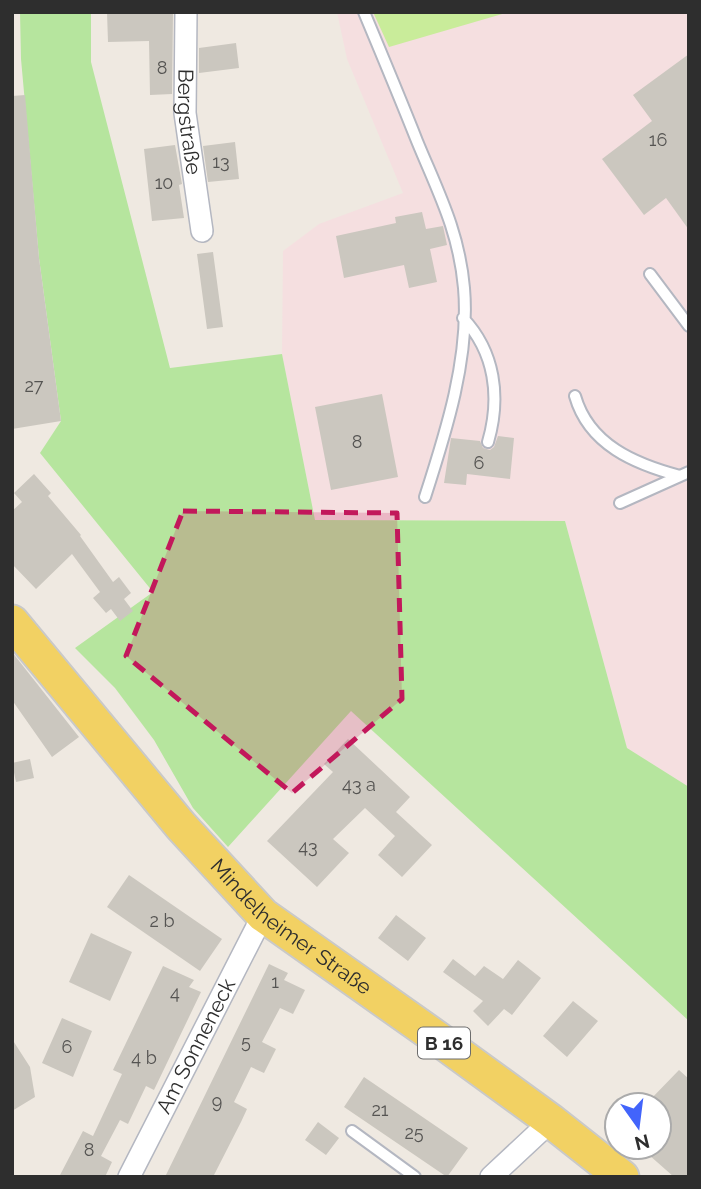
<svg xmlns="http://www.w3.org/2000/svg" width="701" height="1189" font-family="Raleway,sans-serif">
  <rect width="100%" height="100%" fill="#efe9e1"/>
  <path fill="#f5dfe0" d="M337 12H689V787L627 748 565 521 315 520 282 354 283 251 319 224 403 193 347 59Z"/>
  <path fill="#b6e59e" d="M20 12H91V62L170 368 282 354 315 520 565 521 627 748 689 787V1021L351 711 228 847 193 808 154 740 115 688 75 648 153 592 40 453 61 421 39 258 21 59Z"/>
  <path fill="#c9ec9a" d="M373 12H509L389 47Z"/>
  <path fill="#cbc7bf" d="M107 12H173L172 94 150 95 149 41 108 42Z
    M236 43 239 68 199 73V48Z
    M689 54V230L666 198 644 215 602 159 652 121 633 95Z
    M25 95 39 258 61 421 12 429V96Z
    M235 142 239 179 208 182 203 146Z
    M175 145 182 184 179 185 184 218 152 221 144 149Z
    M422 212 426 229 443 226 447 245 430 249 437 282 409 288 404 265 344 278 336 236 396 223 395 217Z
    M213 252 223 327 207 329 197 254Z
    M382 394 398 477 331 490 315 407Z
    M498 436 514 438 510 479 467 474 466 485 444 483 451 438 480 441 483 448 490 450 494 447Z
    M34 474 51 493 48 496 81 535 80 536 113 582 119 577 131 593 124 599 133 611 120 621 111 609 106 613 93 598 100 592 72 554 36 589 12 564V511L22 502 14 493Z
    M12 652 79 737 52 757 12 700Z
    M348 739 410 797 396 812 432 845 402 877 378 855 395 836 365 808 333 839 349 853 317 887 267 841 333 772 324 764Z
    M30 759 34 778 16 782 12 763Z
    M129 875 222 939 200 971 107 907Z
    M396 915 426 938 408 961 378 938Z
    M91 933 132 952 110 1001 69 982Z
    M453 959 475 976 484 966 503 979 518 960 541 978 512 1015 504 1009 488 1026 473 1011 483 1001 443 972Z
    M269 964 288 973 284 980 305 990 293 1014 280 1008 262 1042 276 1049 264 1073 251 1067 234 1102 247 1109 241 1122 213 1177H165Z
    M163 966 194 980 189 987 201 992 154 1090 146 1086 128 1124 120 1120 101 1156 112 1162 105 1177H59L83 1131 93 1136 122 1074 113 1070Z
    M573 1001 598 1021 567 1057 543 1036Z
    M62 1018 92 1031 73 1077 42 1063Z
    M12 1039 30 1067 35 1097 12 1111Z
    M679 1070 689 1079V1177H674L640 1147H659L661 1112 659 1105H654L649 1101Z
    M364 1077 468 1148 447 1177 344 1107Z
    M318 1122 339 1138 326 1155 305 1140Z"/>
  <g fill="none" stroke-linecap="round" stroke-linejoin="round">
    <g stroke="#b4b7c1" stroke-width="14">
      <path id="service" d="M364 12C382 55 400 98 417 141 438 192 459 231 464 288 470 357 446 432 425 497
        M650 274 689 326
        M463 318C495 352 501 397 488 442
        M575 396C589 445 635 464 680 476
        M620 503 689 472
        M352 1131 415 1177"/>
    </g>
    <g stroke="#b4b7c1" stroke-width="24">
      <g id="minor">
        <path id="s1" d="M186 12 185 113 202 231"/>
        <path id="s2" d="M129 1177 263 915"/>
        <path d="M491 1177 551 1121"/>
      </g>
    </g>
    <g stroke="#c9c9c9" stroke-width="37">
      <g id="primary">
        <path id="s3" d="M12 622 181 826 263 915 437 1038 551 1121 622 1177"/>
      </g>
    </g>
    <use href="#service" stroke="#fff" stroke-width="10"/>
    <use href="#minor" stroke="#fff" stroke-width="21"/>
    <use href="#primary" stroke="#f2d163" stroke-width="33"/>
  </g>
  <path fill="#c2185b" fill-opacity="0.2" stroke="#c2185b" stroke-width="5" stroke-dasharray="14 9" stroke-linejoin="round" d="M183 511 397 513 402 699 292 793 126 656Z"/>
  <g text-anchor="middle" stroke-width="5" stroke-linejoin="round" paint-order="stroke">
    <g font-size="18" fill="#555452">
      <text x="162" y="74">8</text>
      <text x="658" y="146">16</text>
      <text x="221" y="168">13</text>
      <text x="164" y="189">10</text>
      <text x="34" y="392">27</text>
      <text x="357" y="448">8</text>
      <text x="479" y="469">6</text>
      <text x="359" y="791">43 a</text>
      <text x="308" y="853">43</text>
      <text x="162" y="927">2 b</text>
      <text x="275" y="988">1</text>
      <text x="175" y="999">4</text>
      <text x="246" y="1048">5</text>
      <text x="67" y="1053">6</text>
      <text x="144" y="1064">4 b</text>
      <text x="217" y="1108">9</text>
      <text x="380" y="1116">21</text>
      <text x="414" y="1139">25</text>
      <text x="89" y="1156">8</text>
    </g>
    <rect fill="#fff" stroke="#6d6d6d" stroke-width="2" x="418" y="1027.5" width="52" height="31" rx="5"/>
    <g font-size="19" font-weight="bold" fill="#2e2e2e">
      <text x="444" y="1050">B 16</text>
    </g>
    <g font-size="21" fill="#2e2e2e" stroke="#fff">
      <text dy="7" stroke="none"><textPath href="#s1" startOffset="110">Bergstraße</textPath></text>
      <text dy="7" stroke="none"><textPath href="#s3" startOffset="415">Mindelheimer Straße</textPath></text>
      <text dy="7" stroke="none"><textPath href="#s2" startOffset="147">Am Sonneneck</textPath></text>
    </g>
  </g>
  <rect width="701" height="1189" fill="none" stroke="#2e2e2e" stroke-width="28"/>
  <g transform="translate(638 1126) rotate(166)"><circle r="33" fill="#ffffff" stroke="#ababab" stroke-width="2"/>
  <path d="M0-5L12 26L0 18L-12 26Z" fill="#4264fb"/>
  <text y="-10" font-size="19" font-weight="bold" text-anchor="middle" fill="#2e2e2e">N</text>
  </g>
</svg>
